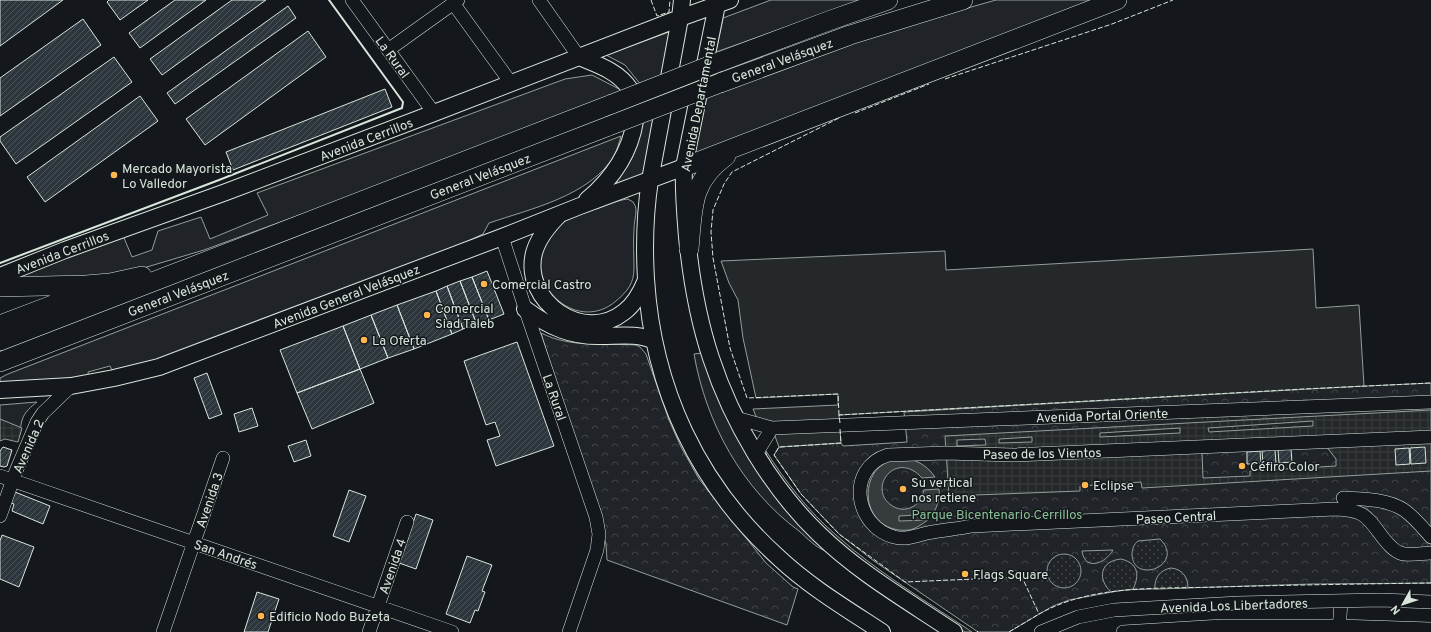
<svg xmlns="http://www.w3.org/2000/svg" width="1431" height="632" font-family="Overpass,sans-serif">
  <defs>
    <pattern id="forest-crowns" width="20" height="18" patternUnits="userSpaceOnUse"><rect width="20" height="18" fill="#202428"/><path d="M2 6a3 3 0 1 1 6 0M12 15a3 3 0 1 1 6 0" fill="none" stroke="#404447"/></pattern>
    <pattern id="garden-dots" width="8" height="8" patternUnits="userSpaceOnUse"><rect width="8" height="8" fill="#202428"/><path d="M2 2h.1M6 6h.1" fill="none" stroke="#404447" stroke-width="1.8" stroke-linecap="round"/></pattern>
    <pattern id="plaza-grid" width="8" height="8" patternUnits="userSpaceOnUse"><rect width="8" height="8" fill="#24282b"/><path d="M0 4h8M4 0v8" fill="none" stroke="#393d3f"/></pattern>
    <pattern id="building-hatch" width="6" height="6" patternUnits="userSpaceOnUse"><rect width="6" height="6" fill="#2c363c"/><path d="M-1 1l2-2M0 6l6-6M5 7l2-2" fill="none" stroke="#4a5358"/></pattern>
  </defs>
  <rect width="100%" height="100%" fill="#14181c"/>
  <path fill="#202428" stroke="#939e99" d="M771 0H862L716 52 723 18Z
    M996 0H1099L692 156 704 98 872 35Z
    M669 32 645 174 610 185 622 173 631 158 641 85 625 65 606 55Z
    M592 75 621 90 614 96 436 165 204 250 130 272 81 279 8 277 122 233 132 257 152 250 158 231 201 217 210 239 268 215 257 193 565 79Z
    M621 136C619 143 617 150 614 156 590 196 530 209 489 223L483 234 423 262 215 340 114 374 110 366 88 372 89 379 0 385V378L8 374Z
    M628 199 633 202C635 205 636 207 636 211 636 216 634 223 634 229 633 242 634 255 634 268 634 283 628 291 616 301 579 333 527 289 543 246 546 239 555 229 560 225 569 217 583 214 593 210 604 207 617 200 628 199Z
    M702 353 707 368 826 551C816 548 807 538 799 531 742 489 706 423 694 354Z
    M37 402C23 413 21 418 20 435L0 423V405Z
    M766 451C785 481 809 512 836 535 877 572 926 601 972 632H965L856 558 807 512 767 460Z"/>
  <path fill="url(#forest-crowns)" stroke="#939e99" d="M541 333C571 348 603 343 636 345L640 347 646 354 669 420 681 447 699 479 766 563 793 587 798 589 787 625 607 560 606 544Z
    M1431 383V583L1311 584 1123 590 1069 600 1053 606 1009 632H978L874 561 839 534 801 494 774 455 779 447 841 443 843 446 907 442 904 412 1303 389Z"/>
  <path fill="url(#garden-dots)" stroke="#939e99" d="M1160 539C1186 565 1134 585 1132 555 1132 549 1134 544 1138 541Z
    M1113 550C1106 563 1085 572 1082 551Z
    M1047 571a17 17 0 1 1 34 0a17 17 0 1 1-34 0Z
    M1121 559C1138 563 1140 575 1133 589L1111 592C1097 579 1100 561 1121 559Z
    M1171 568C1182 569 1188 577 1188 588L1155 589C1154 578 1160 570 1171 568Z"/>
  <path fill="#24282b" stroke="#939e99" d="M1313 249 1316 308 1359 305 1364 386 839 415 841 443 779 447 772 428 760 426 753 409 838 405V394L756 398 743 338 738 300 729 283 721 261 945 251 946 270Z"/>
  <path fill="url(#plaza-grid)" stroke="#939e99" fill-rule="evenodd" d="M1431 410V471L1142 488 1141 482 1080 486V491L949 496 945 436ZM1313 421V426L1209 432 1208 428ZM1180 428V433L1100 437V433ZM1032 437V442L999 443V439ZM985 439 986 445 957 446V440ZM1326 446 1336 459V466L1250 471V476L1203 478 1202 453Z
    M0 419 22 428 18 442 5 439 0 441Z"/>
  <path fill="#363b3e" stroke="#939e99" d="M907 458C920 462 927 466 935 477L922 478C896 449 867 488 891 505 895 508 901 510 906 509 917 507 921 500 924 490L939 489C940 498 938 505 933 514L899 516V521L928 520C922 524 916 529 909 530 876 534 858 500 874 473 877 469 883 463 888 461 894 459 901 459 907 458Z"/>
  <path fill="url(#building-hatch)" stroke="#d8e6dc" d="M0 0H63L0 46Z
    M109 0H148L120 20 107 2Z
    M175 0H206L140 48 129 33Z
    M232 0H266L162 75 150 59Z
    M288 6 296 18 175 104 167 93Z
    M83 19 101 45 0 116V78Z
    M308 31 326 57 205 145 186 119Z
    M114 57 132 82 16 164 0 141V137Z
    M385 89 392 107 233 170 226 152Z
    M140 96 158 121 45 202 27 177Z
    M487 271 504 314 489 320 472 277Z
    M472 277 489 320 477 325 460 281Z
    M460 281 477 325 463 329 447 286Z
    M447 286 463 329 452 334 436 291Z
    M436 291 452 334 414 349 397 305Z
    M397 305 414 349 388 358 371 315Z
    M371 315 388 358 360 369 343 326Z
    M343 326 360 369 297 393 280 350Z
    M517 342 554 446 496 466 487 440 500 436 495 422 486 425 464 361Z
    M360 369 374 403 312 429 297 393Z
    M207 373 222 414 209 419 194 378Z
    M252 408 258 426 239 432 234 414Z
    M306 440 311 456 294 462 288 446Z
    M3 447 12 450 7 466 4 467 0 466V451Z
    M1425 447 1426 463 1411 464 1410 448Z
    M1409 448 1410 464 1396 465 1395 449Z
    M1291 449 1292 462 1279 463 1278 450Z
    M1275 450 1276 463 1263 464 1262 451Z
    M1260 451 1261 464H1247V452Z
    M349 490 366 496 349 542 333 536Z
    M15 492 50 506 43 524 12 511 14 504 11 503Z
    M416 514 433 520 416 569 399 563Z
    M2 535 34 547 19 587 0 579V541Z
    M467 556 492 565 482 591 485 592 478 611 475 610 470 623 446 614Z
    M257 592 279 599 268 632H244Z"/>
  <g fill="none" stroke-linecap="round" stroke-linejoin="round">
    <g stroke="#d8e6dc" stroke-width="14">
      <path id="minor" d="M352 0 434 113
        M539 0 579 57
        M453 3 511 83
        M388 50 458 0
        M502 237 527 314 596 517 599 534 597 550 569 632
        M736 418 772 428 1431 402
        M1431 437 1013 455 946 453 888 455C846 468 854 526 894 537 906 540 915 536 927 533 942 530 957 529 972 526L1335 509C1366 510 1367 517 1384 539 1389 545 1393 550 1400 553 1409 556 1422 553 1431 553
        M756 454 772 428
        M0 476 452 632
        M1343 498C1363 499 1387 499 1404 510 1414 517 1423 528 1431 537
        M0 516 16 471 37 422 43 413 71 386
        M163 632 223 458
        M369 632 407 522
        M1041 632 1078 617 1114 610 1238 603 1381 600 1431 602
        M1123 632 1222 626H1339L1431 629
        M1339 632 1341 601"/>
    </g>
    <g stroke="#d8e6dc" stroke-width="18">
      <path id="major" d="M682 0 680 18 650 180C645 213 644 246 646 279 653 388 697 484 779 558 810 587 847 609 882 632
        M718 0 684 167C683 191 685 213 687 237 691 278 698 319 711 358 732 422 771 488 819 534 859 573 908 601 954 632
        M579 57C598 65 618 71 630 89 637 99 637 109 635 121 630 153 612 179 587 200
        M559 215C548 226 538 238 534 253 522 302 584 344 624 312 635 304 641 292 646 280
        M0 276 65 250 226 192 434 113 680 18 730 0
        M525 309C549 327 572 337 602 336 619 336 638 333 654 341
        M0 390 71 386 114 378 159 367 502 237 580 206 684 167"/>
    </g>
    <g stroke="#d8e6dc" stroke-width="20">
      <path id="highway" d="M719 62 831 20 888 0
        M720 83 850 35 963 0
        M684 167 1117 0
        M689 249C693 208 690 182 726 156
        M0 287 86 285 110 283 142 276
        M0 325 92 290
        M0 341 612 104
        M0 362 609 126"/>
    </g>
    <use href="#minor" stroke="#14181c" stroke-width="13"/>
    <use href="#major" stroke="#14181c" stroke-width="16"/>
    <use href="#highway" stroke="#14181c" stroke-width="19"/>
    <g stroke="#d8e6dc" stroke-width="20" stroke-linecap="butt">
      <path id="highway-bridge" d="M612 104 719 62
        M609 126 720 83"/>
    </g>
    <use href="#highway-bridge" stroke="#14181c" stroke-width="19"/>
    <path stroke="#d8e6dc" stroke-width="1" stroke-dasharray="5 2" stroke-linecap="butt" d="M651 0 657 16 669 12 670 0
      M945 79 1112 24 1173 0
      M855 113 929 84
      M839 415 838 394 747 398 730 348 713 258 711 232 713 210 724 184 732 172 839 118
      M840 423 839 415 1303 389 1431 383
      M840 429 841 443 779 447 774 455 801 494 839 534 905 582 1022 577 1039 614C1093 584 1158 589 1218 587 1289 585 1360 584 1431 583
      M977 631 978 632
      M1009 632 1039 614"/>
    <path stroke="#d8e6dc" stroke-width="2" d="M0 263 219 180 402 108 403 102 329 0"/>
  </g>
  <g fill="#ffb74d" stroke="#14181c" stroke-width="1.5">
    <circle cx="114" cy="175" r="4"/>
    <circle cx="484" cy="284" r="4"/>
    <circle cx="427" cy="315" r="4"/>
    <circle cx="364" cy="340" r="4"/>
    <circle cx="1242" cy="466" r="4"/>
    <circle cx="1085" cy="485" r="4"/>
    <circle cx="903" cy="489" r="4"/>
    <circle cx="965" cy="574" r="4"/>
    <circle cx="261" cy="616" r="4"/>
  </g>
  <g text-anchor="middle" stroke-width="3" stroke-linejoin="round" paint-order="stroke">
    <g font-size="13" fill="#d8e6dc" stroke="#14181c">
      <text transform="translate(393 57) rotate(54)" y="5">La Rural</text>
      <text transform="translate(782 60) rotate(-20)" y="5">General Velásquez</text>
      <text transform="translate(698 104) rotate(-79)" y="5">Avenida Departamental</text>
      <text transform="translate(366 139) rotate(-21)" y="5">Avenida Cerrillos</text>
      <text transform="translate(480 176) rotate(-21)" y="5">General Velásquez</text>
      <text transform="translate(62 252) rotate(-21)" y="5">Avenida Cerrillos</text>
      <text transform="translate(178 293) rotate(-21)" y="5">General Velásquez</text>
      <text transform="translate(346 296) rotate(-21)" y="5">Avenida General Velásquez</text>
      <text transform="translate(555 397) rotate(71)" y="5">La Rural</text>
      <text transform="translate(1102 415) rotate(-2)" y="5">Avenida Portal Oriente</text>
      <text transform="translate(28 446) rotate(-66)" y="5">Avenida 2</text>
      <text transform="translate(1042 453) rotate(-1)" y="5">Paseo de los Vientos</text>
      <text transform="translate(209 500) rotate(-71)" y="5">Avenida 3</text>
      <text transform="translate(1176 517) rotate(-3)" y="5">Paseo Central</text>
      <text transform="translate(226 554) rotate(19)" y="5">San Andrés</text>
      <text transform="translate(392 566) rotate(-71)" y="5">Avenida 4</text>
      <text transform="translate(1234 605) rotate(-2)" y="5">Avenida Los Libertadores</text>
    </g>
    <g font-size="13" fill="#d8e6dc" stroke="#14181c" text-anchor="start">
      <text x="122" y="173">Mercado Mayorista<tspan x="122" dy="15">Lo Valledor</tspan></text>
      <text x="492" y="289">Comercial Castro</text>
      <text x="435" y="313">Comercial<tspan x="435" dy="15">Siad Taleb</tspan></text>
      <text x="372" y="345">La Oferta</text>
      <text x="1250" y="471">Céfiro Color</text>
      <text x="911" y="487">Su vertical<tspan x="911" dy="15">nos retiene</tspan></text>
      <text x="1093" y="490">Eclipse</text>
      <text x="973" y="579">Flags Square</text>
      <text x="269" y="621">Edificio Nodo Buzeta</text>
    </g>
    <g font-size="13" fill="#8ac095" stroke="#14181c">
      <text x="997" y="519">Parque Bicentenario Cerrillos</text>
    </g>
  </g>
  <g transform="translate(1403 604) rotate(231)" stroke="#14181c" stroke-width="3" paint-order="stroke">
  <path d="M0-3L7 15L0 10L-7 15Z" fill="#d8e6dc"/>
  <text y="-6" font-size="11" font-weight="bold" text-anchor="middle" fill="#d8e6dc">N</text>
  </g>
</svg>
